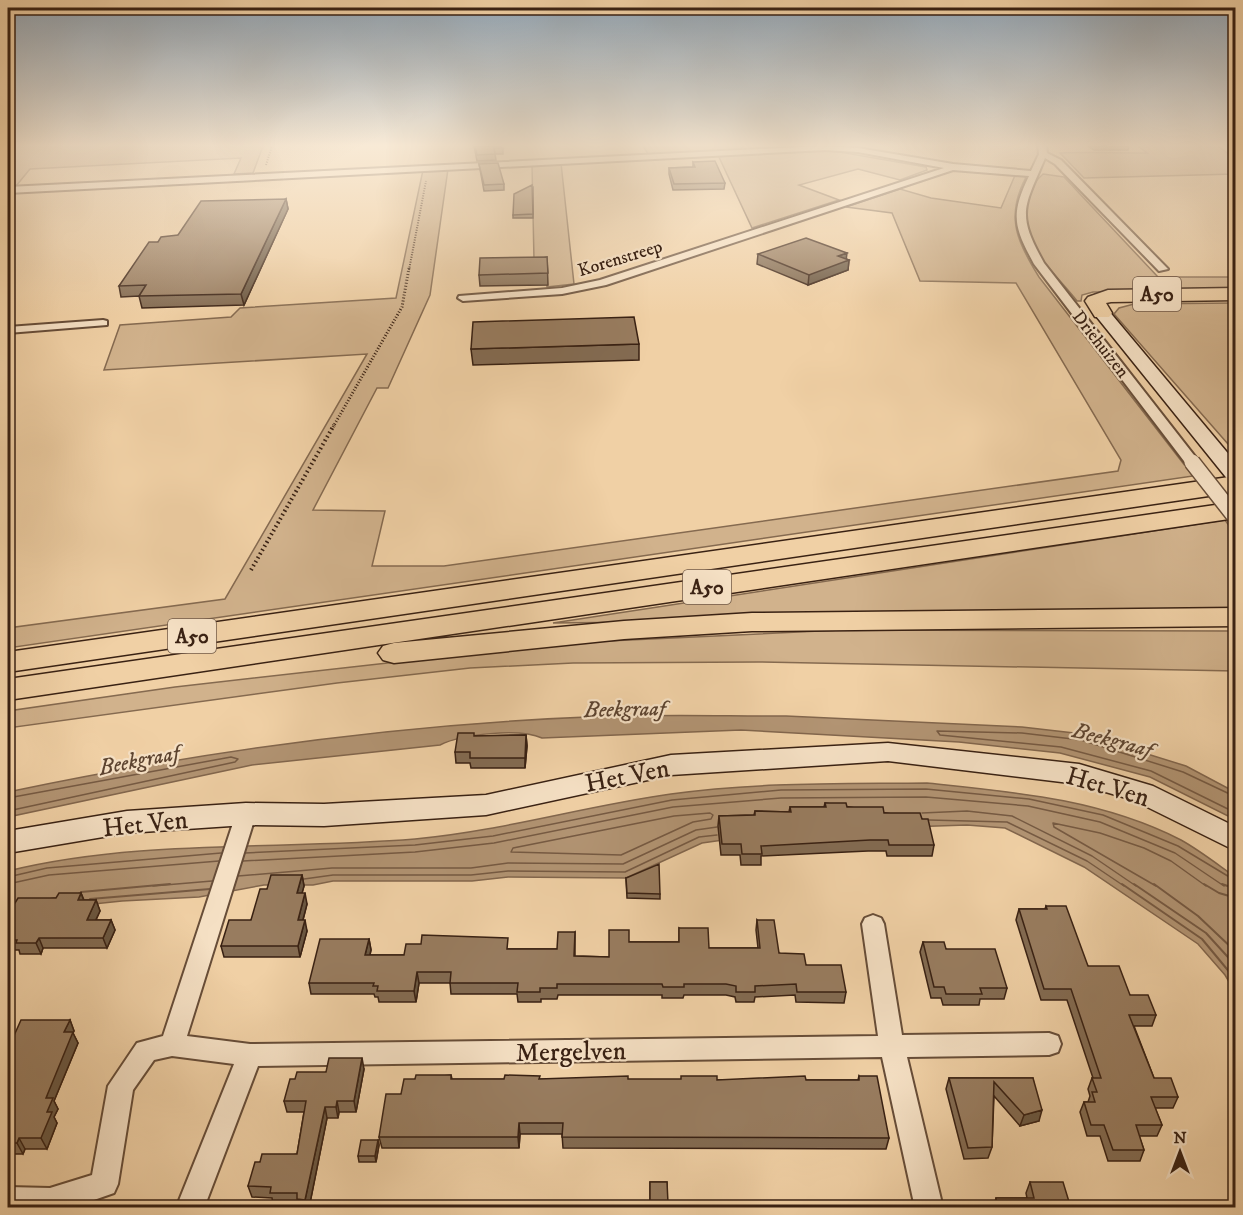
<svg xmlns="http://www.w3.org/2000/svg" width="1243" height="1215" font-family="'IM FELL DW Pica',serif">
  <rect width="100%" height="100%" fill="#f0d0a5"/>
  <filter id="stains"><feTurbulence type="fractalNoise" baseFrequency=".00333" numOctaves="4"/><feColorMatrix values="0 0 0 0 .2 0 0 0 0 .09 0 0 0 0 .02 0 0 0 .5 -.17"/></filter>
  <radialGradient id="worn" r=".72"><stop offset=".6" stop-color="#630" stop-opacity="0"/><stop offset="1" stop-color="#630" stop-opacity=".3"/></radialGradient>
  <path fill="#d1b28c" stroke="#856a50" stroke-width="1.5" d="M8 146H263L253 173 234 174 241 158 30 169 16 186H8Z
    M643 146H744L738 150 648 154Z
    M1138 146H1218L1235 159V174L1084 178 1060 153C1089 152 1117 153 1147 153Z
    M834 151 926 167 927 170 900 180 858 169 799 185 839 200 752 228 718 155Z
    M561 163 574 284 547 287V267L534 260 532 165Z
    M448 169 430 295 388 388H377L313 510 385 511 372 566H444L1118 471 1121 460 1016 283 920 281 892 213 846 207 900 189 931 198 1001 208 1016 173 1026 177C1005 217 1017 242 1039 277L1193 476 8 648V628L225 599 367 354 104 370 120 325 231 317 240 308 396 298 423 170Z
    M1043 174 1064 177 1158 277H1235V292H1093L1082 295 1081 301H1077C1062 282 1042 263 1030 242 1018 222 1026 188 1043 174Z
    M1235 303H1236L1235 452 1114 314 1119 308 1134 304Z
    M1225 520 1235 534V616L553 623Z
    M841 630 1235 631V671L758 662 573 663 470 668 337 683 8 728V711L175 687 565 643Z"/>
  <path fill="#b29473" stroke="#82664d" stroke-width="1.5" d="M786 716 1022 727 1083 734 1186 766 1235 792 1236 820 1150 777 1060 753 959 742 741 730 542 738C519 728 462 734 440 745L252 765 8 817V792C198 752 392 725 587 717 653 714 720 716 786 716Z
    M927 783C1014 792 1101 799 1181 840 1199 850 1217 864 1234 876L1235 992 1225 975 1198 944 1084 867 1005 828 967 825 787 831 702 843 626 878 508 877 472 881H333L313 885H264L199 897 122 901 8 913V871C138 839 281 850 415 839 502 831 585 806 671 794 756 782 841 784 927 783Z"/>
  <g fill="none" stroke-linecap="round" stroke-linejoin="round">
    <path stroke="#765a43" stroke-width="1.5" d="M1236 797 1183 772 1081 740 1022 733 937 731 940 735 1061 747 1151 771 1236 813
      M8 798 231 757 238 759 235 762 8 811
      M710 813 713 815 711 819 693 822 621 855 511 852 513 848 674 816Z
      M922 813 967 811 1012 816 1092 856 1136 886
      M929 820 1007 822 1087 861 1124 886
      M245 853 415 845 493 836 672 800 781 790 926 789 1029 799 1103 815 1178 846 1236 881
      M243 861 415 852 494 843 673 807 781 798 926 797 1028 806 1100 822 1175 853 1224 886
      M238 876 332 868H471L508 863 623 864 696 830 717 827
      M8 877 47 868 221 853
      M304 879 333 875H471L508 871 625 872 699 837 717 835
      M8 884 49 875 219 861
      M153 886 212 881
      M1156 886 1054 827 1053 823 1100 833 1144 848 1171 861 1206 886"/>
    <path stroke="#765a43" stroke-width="2" d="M1122 884 1202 939 1236 980
      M1134 884 1206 933 1236 966
      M1154 884 1198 916 1236 952
      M1204 884 1219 893 1236 898
      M1222 884 1236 889
      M81 892 170 884
      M90 899 210 889"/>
    <g stroke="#674d38" stroke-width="4">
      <path id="street" d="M820 146 858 148 953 164 1031 171 1039 154 1038 146H1046L1047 153 1061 160 1168 269 1159 271 1055 164 1045 158C1024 208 1016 213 1044 263L1197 459V465H1187L1034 264C1014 227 1010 215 1029 176L953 170 606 285 562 294 463 301 458 298 459 296 562 288 600 280 944 168 858 152 824 150 8 193V187Z
        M103 320 107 321V325L8 333V327Z
        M246 807 253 809 256 814 187 1036 250 1044 878 1036 862 924 865 918 873 915 881 918 884 924 902 1035 1049 1033 1058 1036 1061 1044 1058 1052 1049 1055 907 1057 943 1208H915L882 1057 258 1066 204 1208H176L234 1064 172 1056 154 1060 133 1090 118 1184 114 1193 71 1208H8V1187L50 1188 92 1175 108 1086 137 1043 163 1036 236 814 239 809Z"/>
    </g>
    <g stroke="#392113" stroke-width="3">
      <path id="secondary" d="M1102 308 1108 310 1236 463V483L1229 481 1096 316 1094 313Z
        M888 743 1079 764 1153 786 1236 827V851L1133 800 1078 784 888 761 671 775 486 815 324 826 246 825 127 833 8 853V831L127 811 246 803 324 804 486 795 671 755Z"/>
    </g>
    <g stroke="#392113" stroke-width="3">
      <path id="highway" d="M1236 288V300L1111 302 1106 303 1112 313 1109 317H1095L1085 301 1088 297 1108 290Z
        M1236 476V492L8 672V652Z
        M1236 502V518L8 700V679Z
        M1236 608V626L752 631 624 639 394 663 383 660 378 653 383 646 394 643 624 621 752 613Z"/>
    </g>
    <path stroke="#392113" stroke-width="2" stroke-dasharray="1 1.5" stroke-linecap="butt" d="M266 165 272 146
      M409 270 426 181"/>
    <path stroke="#392113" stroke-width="3" stroke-dasharray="1 2" stroke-linecap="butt" d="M333 427 402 307 409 268"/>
    <path stroke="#392113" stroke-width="4" stroke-dasharray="1.5 3" stroke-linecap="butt" d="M251 570 334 425"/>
    <use href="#street" fill="#f5e0c4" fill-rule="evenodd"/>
    <use href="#secondary" fill="#f5e0c4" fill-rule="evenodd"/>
    <use href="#highway" fill="#f0d0a5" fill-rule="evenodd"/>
    <g stroke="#674d38" stroke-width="18" stroke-linecap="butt">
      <path id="street-bridge" d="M1192 462 1236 518"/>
    </g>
    <use href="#street-bridge" stroke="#f5e0c4" stroke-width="15"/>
  </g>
  <path fill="#836b52" stroke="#392113" stroke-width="1.5" d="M474 146H501L503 148V154H495L496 160 477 161Z
    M1088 146H1129L1128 150H1094Z
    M693 162 725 183 724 189 673 190 669 174V168L693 167Z
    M479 164 504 184V190L484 191Z
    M533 188V218H513V215Z
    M286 199 288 209 244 305 142 308 139 296 121 297 119 286 158 242Z
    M758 254 846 259 849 260 848 270 808 285 757 264Z
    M547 257 548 285 480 286 479 275Z
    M639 344V360L473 365 471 349Z
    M526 735 527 746 525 768H471L470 763H456L455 752 474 736Z
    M825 803 922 819 934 845 932 856H887L886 851H868L761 856V865H741L740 855H721L718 826 719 816 754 815 755 811 789 812 790 807H824Z
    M302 875 304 886 302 893 307 904 303 920 307 931 300 957H224L221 946 251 920 267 889Z
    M626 878 660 894V899L627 898Z
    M81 893 84 900H96L100 911 96 920H111L115 930 107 948H43L41 954H20L19 950H8V903H15L56 898Z
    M1046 906 1088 966 1130 995 1156 1015 1152 1026H1134L1154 1078 1178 1097 1173 1108H1155L1162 1125 1157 1136H1139L1144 1150 1140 1161H1108L1100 1136H1087L1080 1112 1084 1102H1088L1090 1096 1088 1089 1092 1078H1093L1067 1000H1041L1016 920 1019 909H1045Z
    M757 920 779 953 806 965 846 992 844 1003 796 1002 795 995 755 997 754 1002H736L735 997 726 995H684L683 998H662V995H558L557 999H541V1002H518L517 994H451L450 983H419L416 1002H379L378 997H375L374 994H311L309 983 369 939 371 950 370 955H404L509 949H557L575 932V956L609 957 629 942H679V928L709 948H758L756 930Z
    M923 942 946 949 1007 988 1004 999H980L979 1005H943L941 998H931L920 952Z
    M70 1020 74 1031 73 1033 78 1043 54 1101 58 1109 54 1117 57 1123 47 1149H25L23 1154H8V1049Z
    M364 1069 356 1112H339L338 1118H327L309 1208H299L298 1204H273L272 1198 252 1197 248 1186 260 1162 297 1154 304 1112H287L284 1101 326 1072Z
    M451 1075 452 1079 717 1080H858L859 1076 889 1138 886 1149 563 1148 562 1134H520L519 1148H382L379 1137 401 1094 415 1079Z
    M949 1078H1033L1039 1121 1020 1126 994 1096 992 1147 988 1158 964 1159 946 1089Z
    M378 1140 379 1145 376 1162H359L358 1156Z
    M650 1182H667V1208H650Z
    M1030 1182 1070 1205 1069 1208H993L996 1198H1027L1026 1193Z"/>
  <path fill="#6a5742" stroke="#392113" stroke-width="1.5" d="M286 199 288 209 244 305 241 294Z
    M847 253 846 261 849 260 848 270 808 285 809 275 838 256Z
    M526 735 527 746 525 768V758Z
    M302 875 304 886 299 904 297 893Z
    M81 893 85 904 78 900Z
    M305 893 307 904 300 931 298 920Z
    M96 900 100 911 91 930 87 920Z
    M111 920 115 930 107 948 103 938Z
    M305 920 307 931 300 957 298 946Z
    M39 938 43 948 41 954 36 943Z
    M369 939 371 950 367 966 365 955Z
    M417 972 419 983 416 1002 414 991Z
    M70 1020 74 1031 73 1033 78 1043 54 1101 58 1109 54 1117 57 1123 47 1149 41 1138 46 1098 64 1032Z
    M362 1058 364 1069 356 1112 354 1101Z
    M337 1101 339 1112 338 1118 336 1107Z
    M325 1107 327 1118 309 1208H307L305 1200Z
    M1042 1110 1039 1121 1020 1126 1024 1115Z
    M519 1123 520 1134 519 1148 518 1137Z
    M19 1138 25 1149 23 1154 17 1143Z
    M378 1140 379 1145 376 1162 375 1156Z"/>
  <path fill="#987c5f" stroke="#392113" stroke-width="1.5" d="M475 146H501L503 148H494L495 154 477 155Z
    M715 161 725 183 674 184 669 168 695 167 693 162Z
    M498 163 504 184 484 185 479 164Z
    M532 185 533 214 513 215 514 194Z
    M286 199 241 294 139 296 146 285 119 286 149 242H158L161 237 178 235 201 201Z
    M806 238 847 253 838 256 849 260 809 275 758 254Z
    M547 257 548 273 479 275 480 258Z
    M634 317 639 344 471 349 473 322Z
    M458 733H474V736L526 735 525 758H470V752H455Z
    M825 803H846L847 807H883L884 813H920L922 819H928L934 845H889L888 840H870L761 846 762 854H742L741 844H722L719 816 755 815V811L791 812 790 807H826Z
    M659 864 660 894 627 893 626 878Z
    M271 875H302L297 893H305L298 920H305L298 946H221L229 920H251L260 889H267Z
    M59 893H81L78 900H96L87 920H111L103 938H39L36 943H16L17 940H8V903H15L18 898H56Z
    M1046 906H1066L1088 966H1119L1130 995H1148L1156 1015H1129L1154 1078H1171L1178 1097H1151L1162 1125H1136L1144 1150H1113L1104 1125H1091L1084 1102H1095L1092 1092H1097L1092 1078H1101L1071 989H1044L1019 909H1047Z
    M757 920H774L779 953 804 954 806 965H841L846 992H797L796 984 755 986V992H736V986L726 984H684V987H663L662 984H557V988H540V992H517L518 983H450L451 972H417L414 991H377L378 986H373L374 983H309L320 939H369L365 955H404L406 944H421L422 935 508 938 507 949H557L558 932H575L574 956 609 957V930H629V942H679V928H708L709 948H760Z
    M923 942H944L946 949H995L1007 988H980L982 994H946L944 987H934Z
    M21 1020H70L64 1032H73L46 1098H53L47 1112H52L41 1138H19L17 1143H8V1049Z
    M329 1058H362L354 1101H337L336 1107H325L305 1200 297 1199V1193H270L271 1187 248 1186 255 1162H260L262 1154H297L306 1101H284L290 1079H295L297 1072H326Z
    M416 1075H451V1079H504L505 1075 540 1076 539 1079 628 1076V1079H681V1076H717V1080L805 1076 806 1080H859V1076H877L889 1138 562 1137 563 1123H519L518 1137H379L386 1094H401L404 1079H415Z
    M949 1078H1033L1042 1110 1024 1115 994 1082 992 1147 968 1148Z
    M361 1140H378L375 1156H358Z
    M650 1182H667L668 1203H650Z
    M1030 1182H1063L1070 1205H1037L1038 1208H998L996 1198H1034Z"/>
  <linearGradient id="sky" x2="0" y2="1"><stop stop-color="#92a7b9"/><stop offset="0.46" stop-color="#f8ead6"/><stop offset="1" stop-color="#f8ead6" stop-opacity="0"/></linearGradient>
  <rect width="1243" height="316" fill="url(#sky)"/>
  <g text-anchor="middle" stroke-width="4.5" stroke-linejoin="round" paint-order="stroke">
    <g font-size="18" fill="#392113" stroke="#f5e0c4">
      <text transform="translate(620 258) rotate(-17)" y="6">Korenstreep</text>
      <text transform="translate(1101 344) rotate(52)" y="6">Driehuizen</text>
    </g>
    <g fill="#f5e0c4" stroke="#715a48" stroke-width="1.5">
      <rect x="1133" y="277" width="48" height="34" rx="4.5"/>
      <rect x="683" y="570" width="48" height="34" rx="4.5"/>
      <rect x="168" y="619" width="48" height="34" rx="4.5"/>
    </g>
    <g font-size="20" font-weight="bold" fill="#392113">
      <text x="1157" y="301">A50</text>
      <text x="707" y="594">A50</text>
      <text x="192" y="643">A50</text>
    </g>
    <g font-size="22" font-style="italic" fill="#5d4430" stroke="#f5e0c4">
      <text transform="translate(625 708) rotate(-1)" y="8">Beekgraaf</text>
      <text transform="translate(1113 739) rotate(15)" y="8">Beekgraaf</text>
      <text transform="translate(139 759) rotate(-11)" y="8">Beekgraaf</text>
    </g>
    <g font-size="26" fill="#392113" stroke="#f5e0c4">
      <text transform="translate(627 775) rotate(-11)" y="9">Het Ven</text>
      <text transform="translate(1108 786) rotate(16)" y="9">Het Ven</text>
      <text transform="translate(145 823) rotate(-6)" y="9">Het Ven</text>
      <text transform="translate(571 1051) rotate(-1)" y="9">Mergelven</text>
    </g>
  </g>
  <rect width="1243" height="1215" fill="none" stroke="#f0d0a5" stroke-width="30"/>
  <rect x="9" y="9" width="1225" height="1197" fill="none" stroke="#392113" stroke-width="3"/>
  <rect x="15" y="15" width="1213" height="1185" fill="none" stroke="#392113" stroke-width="1.5"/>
  <g transform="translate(1180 1152)" stroke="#f5e0c4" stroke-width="4.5" paint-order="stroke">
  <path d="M0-4.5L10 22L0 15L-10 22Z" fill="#392113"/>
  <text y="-9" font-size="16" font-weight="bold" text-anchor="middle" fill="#392113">N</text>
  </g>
  <rect width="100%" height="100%" filter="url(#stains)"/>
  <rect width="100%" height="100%" fill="url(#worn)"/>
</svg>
